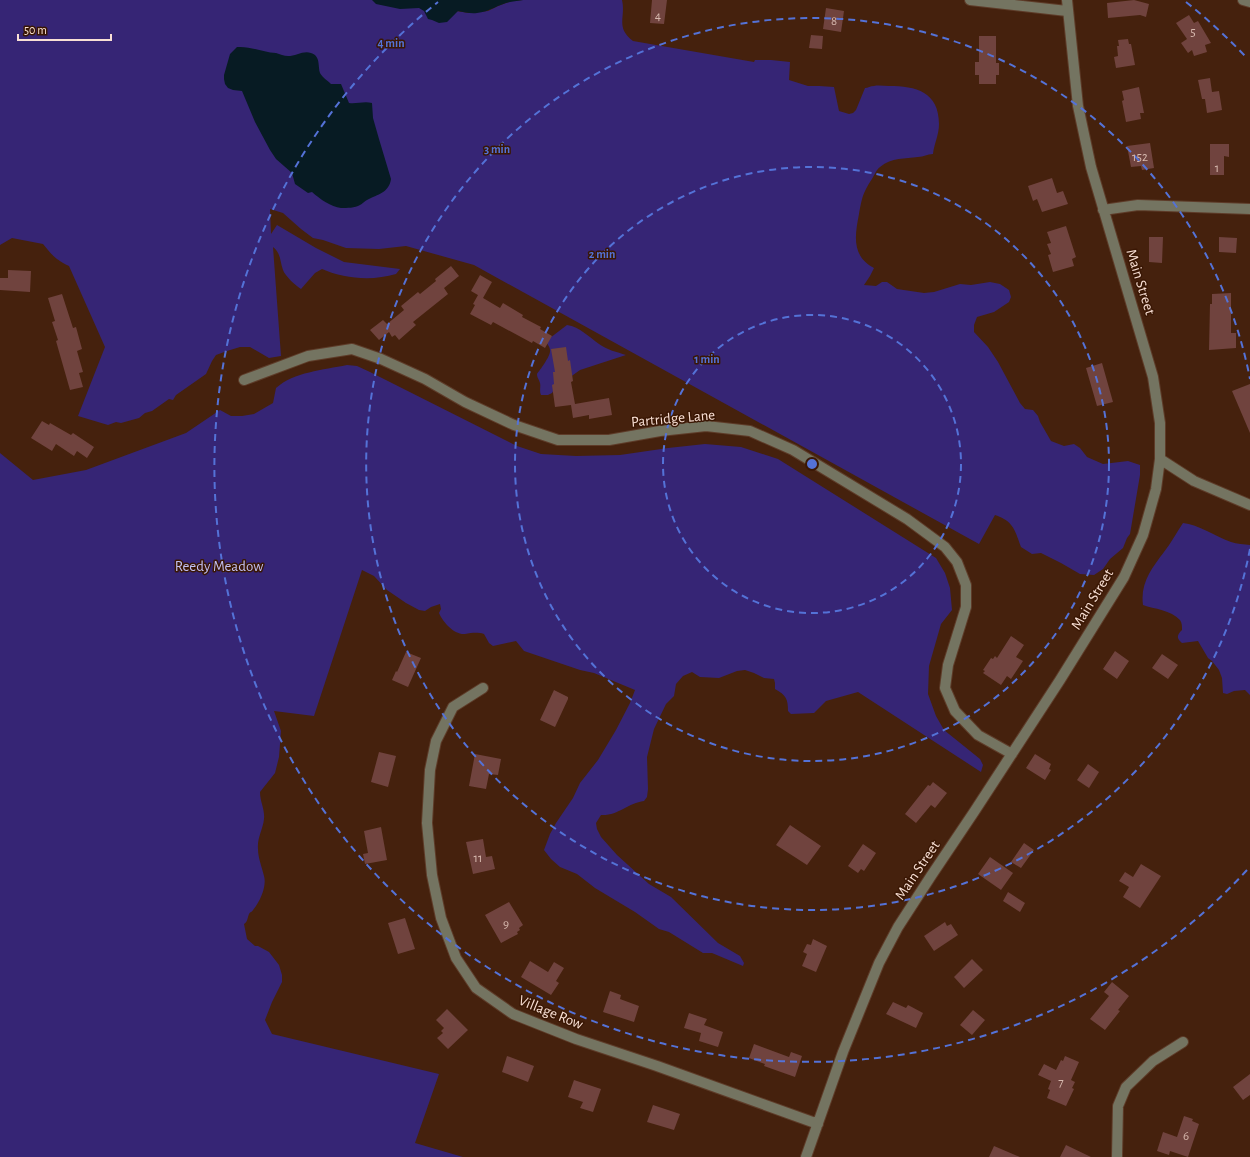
<svg xmlns="http://www.w3.org/2000/svg" width="1250" height="1157" font-family="'Alegreya Sans',sans-serif">
  <rect width="100%" height="100%" fill="#45210d"/>
  <path fill="#362575" d="M0 0H384L469 13 488 11 498 6 511 1 523 0H622C626 18 615 27 633 41L754 62 755 60H771L790 62 789 80 808 86H819L834 87 839 111 849 114 853 113 856 110 865 88C868 88 870 86 874 86 878 85 884 86 889 86 916 86 939 92 939 124 939 135 934 144 933 154 927 154 924 157 918 157 905 159 892 157 880 167 875 171 874 177 870 182 862 195 862 199 859 214 855 235 851 256 874 268L870 276 864 285 876 286 882 282H887L897 289 924 293 934 292 960 284 971 285 990 282 1000 284 1009 290 1011 297 1009 302 994 312 977 317 974 325V332L988 347 998 362 1020 403 1025 409 1033 410 1038 416 1040 422 1051 441 1064 446 1074 444 1080 448 1087 457 1103 464 1128 461 1140 465V475L1130 534 1127 538 1123 548 1110 559 1103 569 1094 575 1080 574 1061 563 1041 553 1032 554 1021 547C1017 537 1015 525 1004 519 1001 517 998 516 995 515L979 544 474 265 406 246 379 249 346 248 323 240 313 238 301 229 283 213 270 209 271 234 277 225 316 248 344 262 400 269 396 274C373 281 344 279 322 269L315 273 301 289C296 286 285 276 283 270 280 262 281 253 273 247L281 356 269 358 250 347H240L227 351 216 355 212 361 206 374 176 395 173 400 169 399 152 411 145 413 139 418 121 423 116 422 108 425 78 416 105 347 69 266C55 259 53 256 43 244L12 238 0 245Z
    M567 325C580 327 589 337 599 344 607 350 617 352 626 355L580 370 555 388 552 393 548 395H541C539 391 541 387 540 383 539 379 537 378 537 374 540 370 551 356 550 350 550 347 547 344 546 341Z
    M347 365 357 366 370 372 517 446 541 454 576 456 620 455 668 448 705 444 741 447 778 459 936 558 945 573 950 588 952 610 941 624 929 666 928 694 936 716 944 730 980 759 983 765 981 772 858 692 826 701 814 713 791 714 788 711C788 699 786 695 775 689V683L774 679 764 678 754 673 745 670 737 671 719 678 700 677 692 672 683 676 676 684 674 696 666 704 654 729 647 757 648 789 647 797 644 801C628 803 618 816 601 815L596 823 597 829 601 837 617 855 649 884 671 897 718 943 740 956 744 963 743 966 712 953H703L669 932 659 929 635 912 595 888 577 874 560 867 551 859 544 850 550 834 556 823 573 798 580 783 598 760 616 730 630 703 635 690 594 673 580 670 524 651 516 641 493 646 489 643 484 634C477 632 472 633 465 634 454 635 443 622 439 613L441 609 440 604 431 607 425 611 419 610 406 603 387 590 374 576 362 570 314 716 274 711 281 731 279 757 275 773 260 792C260 802 265 809 264 819 263 829 257 838 258 849 258 858 262 867 264 876 267 886 260 902 253 910 251 913 251 911 249 914 247 919 248 921 244 924L247 939 255 946H258L269 952 279 965 282 975V982L272 1002 265 1020 272 1034 439 1074 415 1143 463 1157H0V453L33 480 86 470 186 433 220 410 231 416H242L254 414 273 403 276 388C294 372 323 370 347 365Z
    M1183 523C1198 524 1216 537 1231 542 1237 544 1244 544 1250 545V695L1245 690 1234 691 1227 694 1223 693 1222 678 1219 670 1212 661 1208 658 1198 641 1182 643C1176 638 1177 635 1182 630 1182 626 1182 623 1180 620 1171 610 1154 609 1143 605 1140 583 1152 568 1164 552 1171 543 1177 532 1183 523Z"/>
  <path fill="#071b23" d="M372 0H523C519 1 514 1 510 2 499 4 489 12 477 13 471 14 464 12 458 11L447 22 439 23 432 20 428 19 424 11 419 8 400 9 376 4Z
    M237 47C251 46 262 52 276 53 280 54 284 56 288 56 297 56 306 48 315 55 320 60 318 67 320 73 322 77 328 81 331 84H341L349 103C357 104 364 101 372 103L373 118 379 139 391 179C389 193 378 194 367 200 365 201 362 204 360 205 355 208 347 208 341 208 331 207 320 199 312 192L308 193 295 184 292 173 276 159 270 150 255 122 242 91 233 90 228 88 225 84 224 79V75L230 54Z"/>
  <path fill="#70433e" d="M652 0H667L664 24 650 23Z
    M1134 0 1149 4 1146 17 1140 15 1108 18 1107 3Z
    M826 8 844 11 841 32 823 29Z
    M1189 15 1194 23 1198 21 1211 43 1205 45 1207 52 1194 56 1192 50 1188 53 1181 43 1187 39 1176 23Z
    M811 35 823 36 822 49 809 48Z
    M979 36H996V63H999V75H996V84H979V75H975V62H979Z
    M1128 39 1129 44H1131L1135 65 1116 68 1114 57 1118 56 1117 46H1119L1118 40Z
    M1210 78 1212 92 1219 91 1222 110 1207 113 1205 99H1202L1198 80Z
    M1139 87 1144 113H1140L1141 119 1126 122 1122 101 1124 100 1122 91Z
    M1150 143 1154 168 1142 170 1141 166 1131 167 1127 146Z
    M1210 144H1229V157L1224 156V175H1210Z
    M1052 178 1057 193 1063 191 1068 204 1042 212 1037 199 1033 201 1028 186Z
    M1066 226 1076 257 1072 259 1074 266 1053 272 1048 255 1051 254 1047 244 1051 243 1047 232Z
    M1149 237H1163L1162 263 1149 262Z
    M1219 237 1237 238 1236 253 1219 252Z
    M451 266 459 276 444 288 448 294 413 322 416 325 399 340 395 335 392 337 389 332 379 340 370 330 383 320 387 324 404 310 401 306 418 292 420 294 436 281 435 279Z
    M8 270 31 271 30 292 0 290V278H8Z
    M480 275 492 282 483 298 471 291Z
    M1231 293V333H1236V348L1209 350 1210 304H1212V294Z
    M62 294 73 328 76 327 82 349 77 351 83 372 79 373 83 387 70 390 56 341 58 340 52 322 55 321 48 298Z
    M478 295 500 308 503 303 523 315 522 317 541 327 540 329 552 336 545 348 533 341 532 343 493 322 491 325 470 314 475 305 473 304Z
    M566 347 568 361 570 360 573 381 571 382 575 404 609 398 612 415 589 419V415L573 418 571 405 555 407 552 385 554 384 553 372H555L551 349Z
    M1102 363 1113 402 1097 406 1086 368Z
    M1250 384V433L1232 391Z
    M42 421 49 425 50 423 71 435 73 433 94 447 87 458 77 451 74 456 56 444 52 451 31 438Z
    M1011 636 1024 645 1016 657 1023 661 1011 679 1007 676 1001 685 983 673 985 671 983 670 991 658 993 659 995 656 997 658Z
    M1115 651 1129 661 1117 679 1103 669Z
    M406 652 421 658 408 687 392 680 396 671 397 672Z
    M1162 654 1178 665 1168 679 1152 668Z
    M554 690 568 697V699L555 727 540 720Z
    M379 752 396 756 388 787 371 782Z
    M475 754 501 759 498 775 489 774 486 789 469 786Z
    M1035 754 1051 764 1049 769 1051 770 1045 780 1026 768Z
    M1088 764 1099 772 1089 788 1077 780Z
    M933 782 947 793 935 808 931 805 916 823 905 814 928 785 930 786Z
    M790 825 821 846 807 865 776 845Z
    M381 827 387 860 365 864 363 854 368 853 364 831Z
    M483 839 486 857 492 856 495 869 473 874 466 842Z
    M1024 843 1034 850 1021 868 1011 862Z
    M863 844 876 853 864 871 861 869 858 873 848 866Z
    M990 857 1013 873 1001 890 978 874Z
    M1141 864 1161 876 1140 908 1123 897 1129 887 1119 881 1125 872 1133 877Z
    M1008 892 1025 903 1020 912 1003 901Z
    M509 902 523 925 519 928 520 930 517 932 518 934 501 943 485 915Z
    M405 918 415 949 398 954 388 923Z
    M945 922 947 926 951 924 958 935 934 951 924 936Z
    M813 939 827 946 816 972 802 966 807 954 803 952 807 944 811 945Z
    M972 959 983 970 964 988 954 977Z
    M530 961 548 972 554 962 564 968 556 981 559 983 551 995 521 977Z
    M1112 982 1129 996 1118 1010 1120 1011 1105 1030 1090 1019 1109 996 1104 992Z
    M610 991 621 995 620 999 639 1006 634 1022 603 1012Z
    M893 1002 906 1008 908 1005 923 1013 916 1028 886 1014Z
    M447 1009 468 1030 448 1049 437 1038 443 1033 441 1031 444 1028 436 1020Z
    M973 1010 985 1020 972 1035 960 1025Z
    M689 1013 707 1019 704 1025 723 1032 718 1047 699 1041 701 1033 684 1028Z
    M754 1044 789 1057 791 1052 802 1056 795 1077 764 1066 765 1064 749 1058Z
    M507 1056 534 1066 528 1082 502 1072Z
    M1065 1056 1079 1062 1071 1080 1075 1082 1072 1088 1074 1089 1066 1106 1047 1098 1050 1090 1048 1089 1051 1081 1038 1075 1044 1064 1056 1070 1061 1060 1063 1061Z
    M1250 1074V1095L1243 1100 1233 1087Z
    M574 1080 601 1089 593 1112 580 1108 583 1102 568 1097Z
    M653 1105 680 1114 674 1130 647 1122Z
    M1184 1116 1193 1119 1192 1121 1199 1124 1188 1157 1170 1151 1169 1155 1157 1151 1163 1132 1177 1137Z
    M1066 1145 1091 1157H1060Z
    M994 1146 1020 1157H989Z"/>
  <g fill="none" stroke-linecap="round" stroke-linejoin="round">
    <g stroke="#5e3c29" stroke-width="12">
      <path id="minor" d="M970 0 1067 11
        M1243 0 1250 2
        M1103 210 1138 205 1250 209
        M244 380 308 356 352 349 381 359 425 379 465 402 514 425 558 440H609L660 431 706 426 750 431 793 450 907 519 945 547 957 562 966 585V607L948 665 945 688 955 711 978 735 1012 754
        M1160 459 1194 481 1250 505
        M483 688 453 707 436 741 430 770 427 823 432 875 441 918 456 958 476 988 513 1014 576 1039 657 1066 818 1124
        M806 1157 843 1052 879 963 898 927 931 876 974 812 1060 680 1124 577 1143 535 1156 489 1160 459V423L1153 377 1091 167 1078 106 1067 0
        M1117 1157 1118 1106 1126 1087 1153 1061 1183 1042"/>
    </g>
    <use href="#minor" stroke="#747461" stroke-width="10"/>
  </g>
  <g fill="none" stroke="#5472d7" stroke-width="2" stroke-dasharray="7 5">
    <circle cx="812" cy="464" r="149"/>
    <circle cx="812" cy="464" r="297"/>
    <path d="M1250 549A446 446 0 1 1 1250 379"/>
    <path d="M1247 870A595 595 0 1 1 438 2M1186 2A595 595 0 0 1 1247 58"/>
  </g>
  <g text-anchor="middle" stroke-width="3" stroke-linejoin="round" paint-order="stroke">
    <g font-size="13" fill="#d7b9af">
      <text x="658" y="20">4</text>
      <text x="834" y="25">8</text>
      <text x="1193" y="36">5</text>
      <text x="1140" y="161">152</text>
      <text x="1217" y="172">1</text>
      <text x="478" y="862">11</text>
      <text x="506" y="928">9</text>
      <text x="1061" y="1086">7</text>
      <text x="1186" y="1140">6</text>
    </g>
    <g font-size="15" fill="#f9e0d5" stroke="#3a1704">
      <text transform="translate(1141 282) rotate(73)" y="5">Main Street</text>
      <text transform="translate(673 418) rotate(-5)" y="5">Partridge Lane</text>
      <text transform="translate(1092 599) rotate(-59)" y="5">Main Street</text>
      <text transform="translate(917 870) rotate(-56)" y="5">Main Street</text>
      <text transform="translate(551 1012) rotate(22)" y="5">Village Row</text>
    </g>
    <g font-size="15" fill="#c1bff2" stroke="#3a1704">
      <text x="219" y="571">Reedy Meadow</text>
    </g>
  </g>
  <circle cx="812" cy="464" r="6" fill="#5472d7" stroke="#3a1704" stroke-width="2"/>
  <g font-size="12" text-anchor="middle" font-weight="bold" fill="#5472d7" stroke="#3a1704" stroke-width="3" stroke-linejoin="round" paint-order="stroke">
    <text x="391" y="47">4 min</text>
    <text x="497" y="153">3 min</text>
    <text x="602" y="258">2 min</text>
    <text x="707" y="363">1 min</text>
  </g>
  <path d="M18 34v6h93v-6" fill="none" stroke="#f9e0d5" stroke-width="2"/>
  <text x="24" y="34" font-size="12" fill="#f9e0d5" stroke="#3a1704" stroke-width="3" paint-order="stroke">50 m</text>
</svg>
